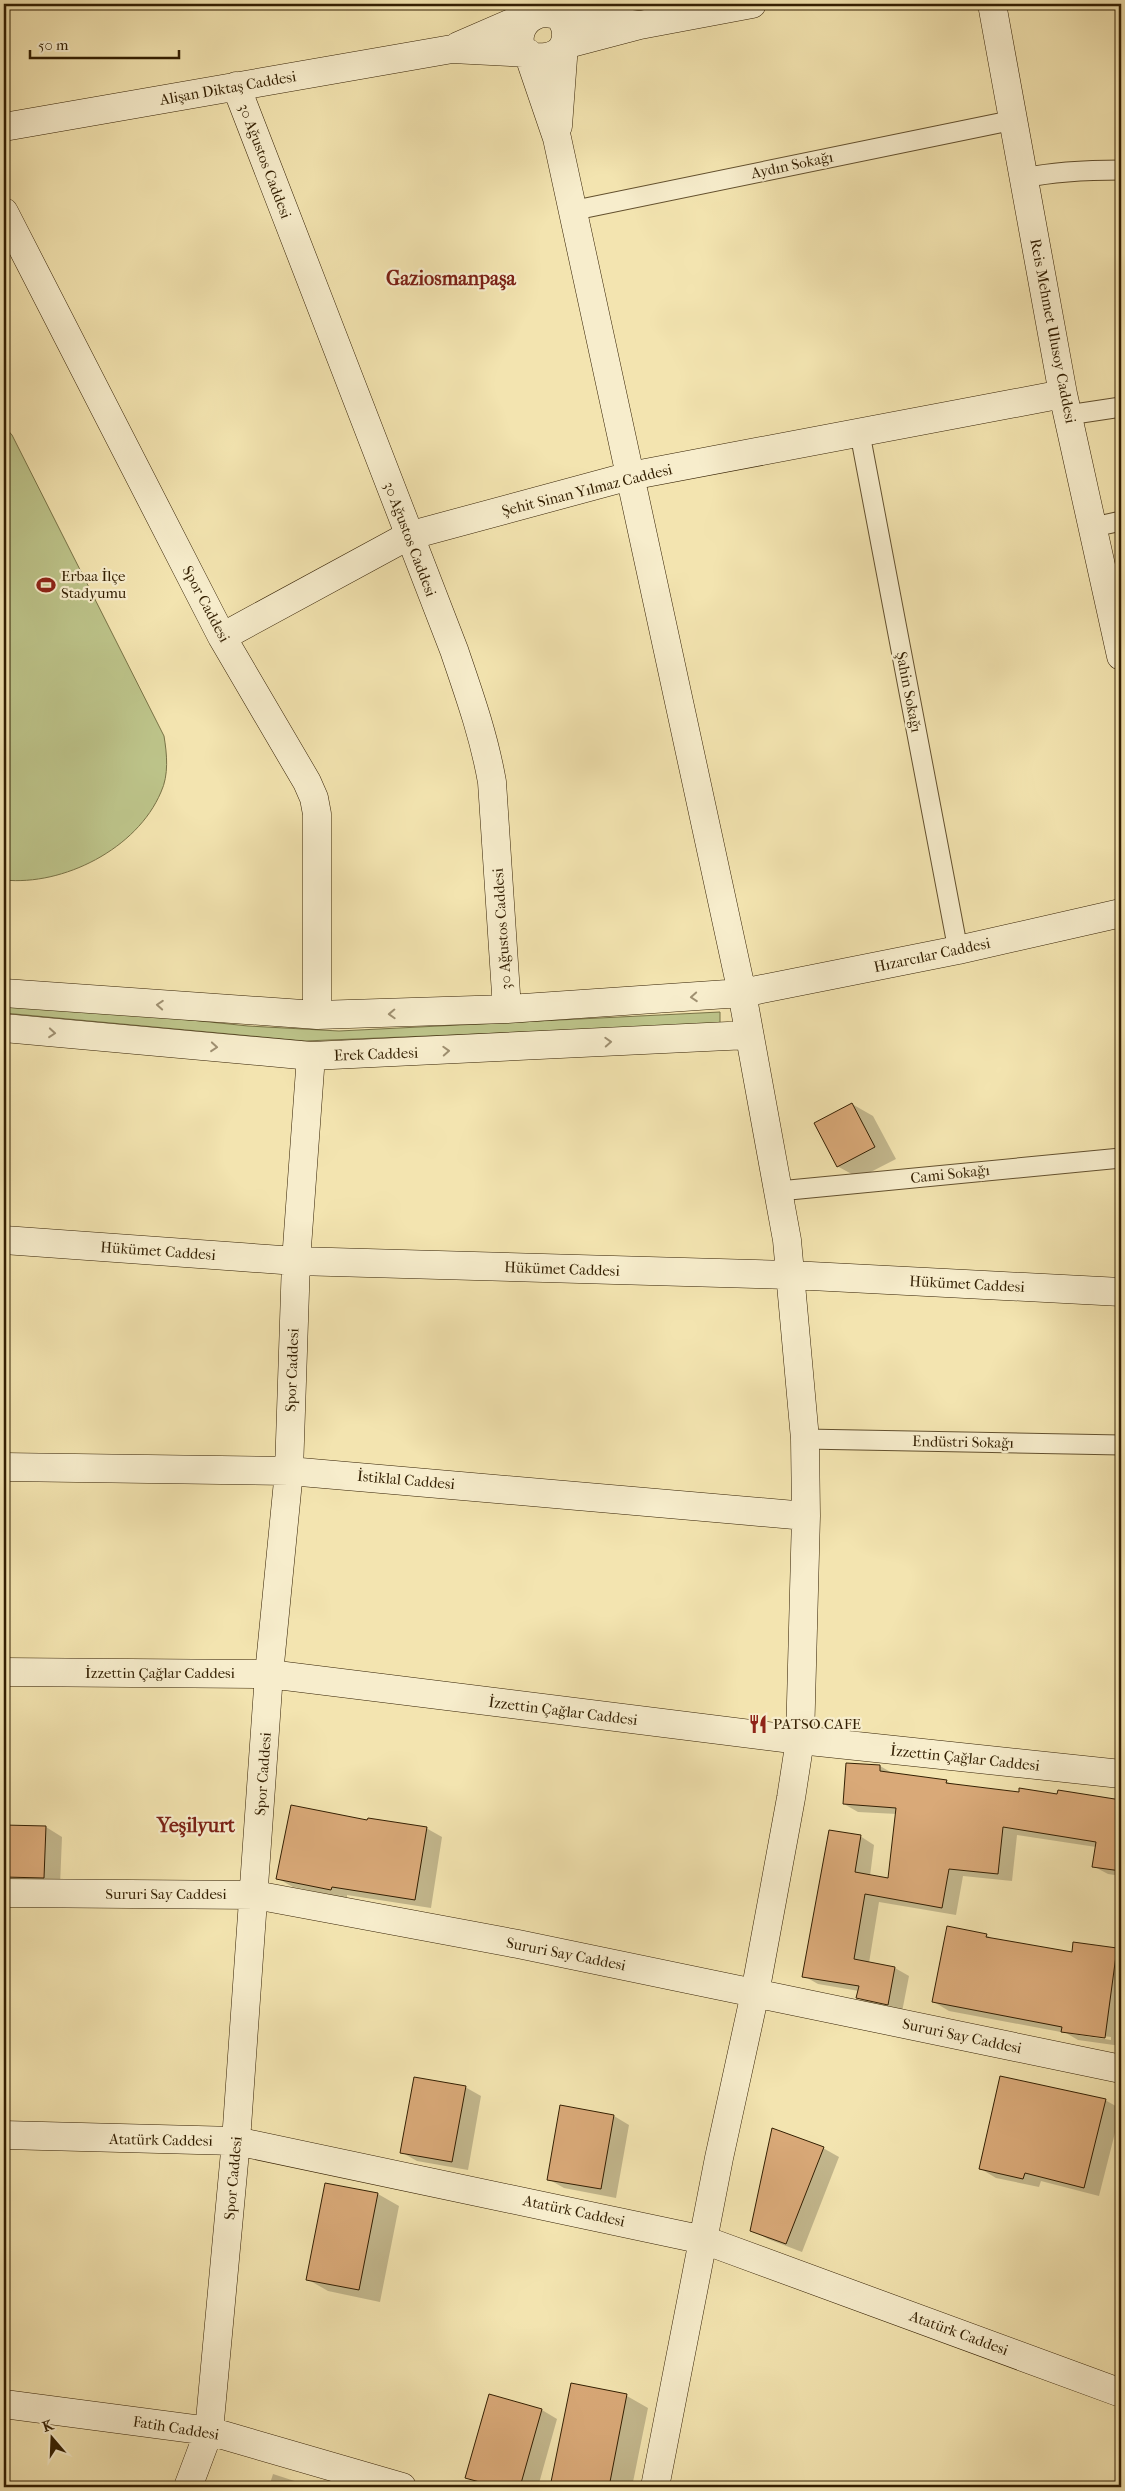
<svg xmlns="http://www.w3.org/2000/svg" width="1125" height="2491" font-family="'IM FELL French Canon',serif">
  <rect width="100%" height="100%" fill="#f3e4b0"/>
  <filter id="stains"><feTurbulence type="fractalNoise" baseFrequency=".004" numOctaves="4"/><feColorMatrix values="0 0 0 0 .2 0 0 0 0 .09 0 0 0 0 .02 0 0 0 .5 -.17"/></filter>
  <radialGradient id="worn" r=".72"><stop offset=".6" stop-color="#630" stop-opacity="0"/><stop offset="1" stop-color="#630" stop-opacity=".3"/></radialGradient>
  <path fill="#bdc48a" stroke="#787246" d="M4 426 12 435 164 736C167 754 169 775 161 792 137 849 63 886 4 880Z
    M4 1004 95 1010 248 1026 339 1031 720 1012V1024L305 1041 4 1013Z"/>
  <path fill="#0003" fill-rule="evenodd" d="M852 1104 873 1116 896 1159 859 1178 837 1166Z
    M880 1766 894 1774 946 1781 954 1786 1020 1793 1058 1795 1059 1792 1121 1802V1876L1108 1874 1093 1866 1096 1847 1017 1835 1012 1881 963 1876 956 1915 879 1902 869 1963 895 1968 909 1976 902 2012 872 2006 858 1998 859 1991 818 1984 804 1976 860 1836 874 1845 870 1876 889 1879 897 1814 858 1812 844 1804Z
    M368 1822 426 1828 442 1837 431 1908 347 1895V1898L293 1887 277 1878Z
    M4 1826 46 1827 62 1837 60 1886 4 1891Z
    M986 1935 995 1940 1073 1954 1117 1949 1121 1952V2046L1078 2040 1066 2033 949 2011 934 2002ZM1069 2032 1111 2037V2040L1072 2034Z
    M465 2087 481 2096 468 2170 417 2161 401 2152Z
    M1105 2100 1121 2109 1099 2196 1041 2181 1039 2187 996 2178 981 2169Z
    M614 2116 629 2125 616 2198 564 2188 548 2179Z
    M823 2148 839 2157 802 2252 768 2239 752 2230Z
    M326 2184 378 2194 399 2206 380 2302 328 2291 307 2279Z
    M572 2385 627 2396 648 2408 632 2487H551Z
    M542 2410 557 2419 538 2487H485L466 2477Z
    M273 2474 313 2487H269Z"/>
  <path fill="#d9a978" stroke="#331f02" d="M852 1103 875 1147 837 1167 814 1123Z
    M846 1763 880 1765V1771L947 1780 946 1783 1019 1792V1788L1057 1794 1058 1790 1121 1800V1871L1092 1867 1096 1842 1003 1827 998 1874 949 1869 942 1908 865 1894 854 1959 895 1967 888 2005 856 1998 859 1986 802 1977 829 1830 861 1835 855 1872 888 1878 896 1808 843 1804Z
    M291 1805 367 1820 368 1818 427 1827 415 1900 332 1887 331 1890 276 1879Z
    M4 1825 46 1826 44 1878 4 1877Z
    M947 1926 987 1934 986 1937 1072 1952 1073 1942 1117 1948 1105 2038 1061 2032 1062 2027 932 2002Z
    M1000 2076 1106 2099 1084 2188 1025 2173 1023 2179 979 2169Z
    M414 2077 466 2086 452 2162 400 2153Z
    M560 2105 614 2115 601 2189 547 2180Z
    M772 2128 824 2147 786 2244 750 2231Z
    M325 2183 378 2193 359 2290 306 2280Z
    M571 2383 627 2394 609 2487H550Z
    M489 2394 542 2409 520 2487H498L465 2478Z"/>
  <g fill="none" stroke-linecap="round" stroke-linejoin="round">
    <g stroke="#63502e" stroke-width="21">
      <path id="street" d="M513 4 525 17
        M1024 178C1057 171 1088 170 1121 170
        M571 211 1014 120
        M1068 415 1121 407
        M860 434 958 950
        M1094 527 1121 521
        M779 1191 1121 1158
        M805 1439 1121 1445"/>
    </g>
    <g stroke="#331f02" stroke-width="29">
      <path id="secondary" d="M992 4 1063 394 1121 656
        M559 16C571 31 568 54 546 57 502 62 518 0 559 16L640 25
        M564 45 640 25 752 4
        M458 46 525 17 530 9
        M236 86 454 650C469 694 484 736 492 782L507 1009
        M558 126 564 45 570 36
        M4 127 452 49 528 53 557 138 742 993 787 1240 805 1439 806 1516 800 1740 791 1798 755 1993 719 2158 655 2487
        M4 212 222 637 307 782 314 798 317 814V1015
        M222 637 408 536 630 476 1063 394
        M4 993 317 1015 507 1009 742 993 958 950 1121 913
        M4 1028 311 1056 749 1035
        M4 1240 296 1261 791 1275 1121 1292
        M4 1467 289 1471 806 1516
        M4 1672 269 1674 800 1740 1121 1774
        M4 1893 255 1895 518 1944 1121 2069
        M4 2135 236 2141 704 2240 1121 2393
        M4 2404 209 2431 402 2487
        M188 2487 209 2431 236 2141 269 1674 289 1471 296 1261 311 1056"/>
    </g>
    <use href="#street" stroke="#f7edcc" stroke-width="19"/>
    <use href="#secondary" stroke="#f7edcc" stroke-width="28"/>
  </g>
  <defs><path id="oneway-chevron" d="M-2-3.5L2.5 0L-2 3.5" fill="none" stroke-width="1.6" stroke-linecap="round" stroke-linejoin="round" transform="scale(1.25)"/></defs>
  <g stroke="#9f9071">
    <use href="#oneway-chevron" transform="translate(694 997) rotate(176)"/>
    <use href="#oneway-chevron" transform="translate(160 1005) rotate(-176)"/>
    <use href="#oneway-chevron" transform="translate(392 1014) rotate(178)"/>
    <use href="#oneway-chevron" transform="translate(52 1033) rotate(5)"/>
    <use href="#oneway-chevron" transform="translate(608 1042) rotate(-3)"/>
    <use href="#oneway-chevron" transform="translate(214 1047) rotate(5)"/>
    <use href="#oneway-chevron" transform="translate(446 1051) rotate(-3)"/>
  </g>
  <defs>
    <g id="stadium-bare" transform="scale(1.5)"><path d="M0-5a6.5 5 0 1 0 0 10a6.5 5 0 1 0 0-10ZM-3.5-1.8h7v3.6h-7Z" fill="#8f2418" stroke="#f7edcc" stroke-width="2.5" paint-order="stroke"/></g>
    <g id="restaurant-bare" transform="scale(1.5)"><path d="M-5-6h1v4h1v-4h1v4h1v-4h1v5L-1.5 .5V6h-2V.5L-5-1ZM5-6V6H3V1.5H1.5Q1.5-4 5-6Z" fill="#8f2418" stroke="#f7edcc" stroke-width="2.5" paint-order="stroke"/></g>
  </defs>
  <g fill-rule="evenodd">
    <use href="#stadium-bare" x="46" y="585"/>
    <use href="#restaurant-bare" x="758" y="1724"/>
  </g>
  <g text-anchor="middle" stroke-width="4.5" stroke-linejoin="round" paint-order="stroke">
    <g font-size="15" fill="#331f02" stroke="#f7edcc">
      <text transform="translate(228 88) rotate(-10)" y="5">Alişan Diktaş Caddesi</text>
      <text transform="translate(265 161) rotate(69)" y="5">30 Ağustos Caddesi</text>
      <text transform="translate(792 165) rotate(-12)" y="5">Aydın Sokağı</text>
      <text transform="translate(1053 331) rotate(79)" y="5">Reis Mehmet Ulusoy Caddesi</text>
      <text transform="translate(587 490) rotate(-14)" y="5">Şehit Sinan Yılmaz Caddesi</text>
      <text transform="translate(410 539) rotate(69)" y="5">30 Ağustos Caddesi</text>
      <text transform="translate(206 604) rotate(62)" y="5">Spor Caddesi</text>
      <text transform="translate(909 692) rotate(79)" y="5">Şahin Sokağı</text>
      <text transform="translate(502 929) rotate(-94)" y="5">30 Ağustos Caddesi</text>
      <text transform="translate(932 955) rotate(-12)" y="5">Hızarcılar Caddesi</text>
      <text transform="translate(376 1054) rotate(-2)" y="5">Erek Caddesi</text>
      <text transform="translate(950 1174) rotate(-6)" y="5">Cami Sokağı</text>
      <text transform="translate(158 1251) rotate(4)" y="5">Hükümet Caddesi</text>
      <text transform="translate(562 1269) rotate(2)" y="5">Hükümet Caddesi</text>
      <text transform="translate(967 1284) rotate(3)" y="5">Hükümet Caddesi</text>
      <text transform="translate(292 1370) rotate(-88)" y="5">Spor Caddesi</text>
      <text transform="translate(963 1442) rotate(1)" y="5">Endüstri Sokağı</text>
      <text transform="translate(406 1480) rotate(5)" y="5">İstiklal Caddesi</text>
      <text x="160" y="1678">İzzettin Çağlar Caddesi</text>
      <text transform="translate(563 1711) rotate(7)" y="5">İzzettin Çağlar Caddesi</text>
      <text transform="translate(965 1758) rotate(6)" y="5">İzzettin Çağlar Caddesi</text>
      <text transform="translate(263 1774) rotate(-86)" y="5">Spor Caddesi</text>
      <text x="166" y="1899">Sururi Say Caddesi</text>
      <text transform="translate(566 1954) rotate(11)" y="5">Sururi Say Caddesi</text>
      <text transform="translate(962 2036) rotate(12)" y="5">Sururi Say Caddesi</text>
      <text transform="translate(161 2140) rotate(1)" y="5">Atatürk Caddesi</text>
      <text transform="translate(233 2178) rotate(-85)" y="5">Spor Caddesi</text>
      <text transform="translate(574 2211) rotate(12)" y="5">Atatürk Caddesi</text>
      <text transform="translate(959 2333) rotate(20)" y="5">Atatürk Caddesi</text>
      <text transform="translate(176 2428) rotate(9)" y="5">Fatih Caddesi</text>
    </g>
    <g font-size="15" fill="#331f02" stroke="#f7edcc" text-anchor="start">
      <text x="61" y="581">Erbaa İlçe<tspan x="61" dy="17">Stadyumu</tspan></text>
      <text x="773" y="1729">PATSO CAFE</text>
    </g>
    <g font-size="20" font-weight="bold" fill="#7a1f14" stroke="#f7edcc">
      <text x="451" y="285">Gaziosmanpaşa</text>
      <text x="196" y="1832">Yeşilyurt</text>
    </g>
  </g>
  <rect width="1125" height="2491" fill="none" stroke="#f3e4b0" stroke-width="20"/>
  <rect x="5" y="5" width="1115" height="2481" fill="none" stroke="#331f02" stroke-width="2.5"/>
  <rect x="10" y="10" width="1105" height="2471" fill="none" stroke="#331f02"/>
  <g transform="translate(52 2438) rotate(341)" stroke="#f7edcc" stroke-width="4" paint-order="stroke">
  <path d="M0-4L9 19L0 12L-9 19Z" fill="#331f02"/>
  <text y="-8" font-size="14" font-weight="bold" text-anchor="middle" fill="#331f02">K</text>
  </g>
  <path d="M30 50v8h149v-8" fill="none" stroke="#331f02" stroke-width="2.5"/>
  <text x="38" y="50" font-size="15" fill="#331f02" stroke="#f7edcc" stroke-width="4" paint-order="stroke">50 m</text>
  <rect width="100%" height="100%" filter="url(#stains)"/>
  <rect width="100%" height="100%" fill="url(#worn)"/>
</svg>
